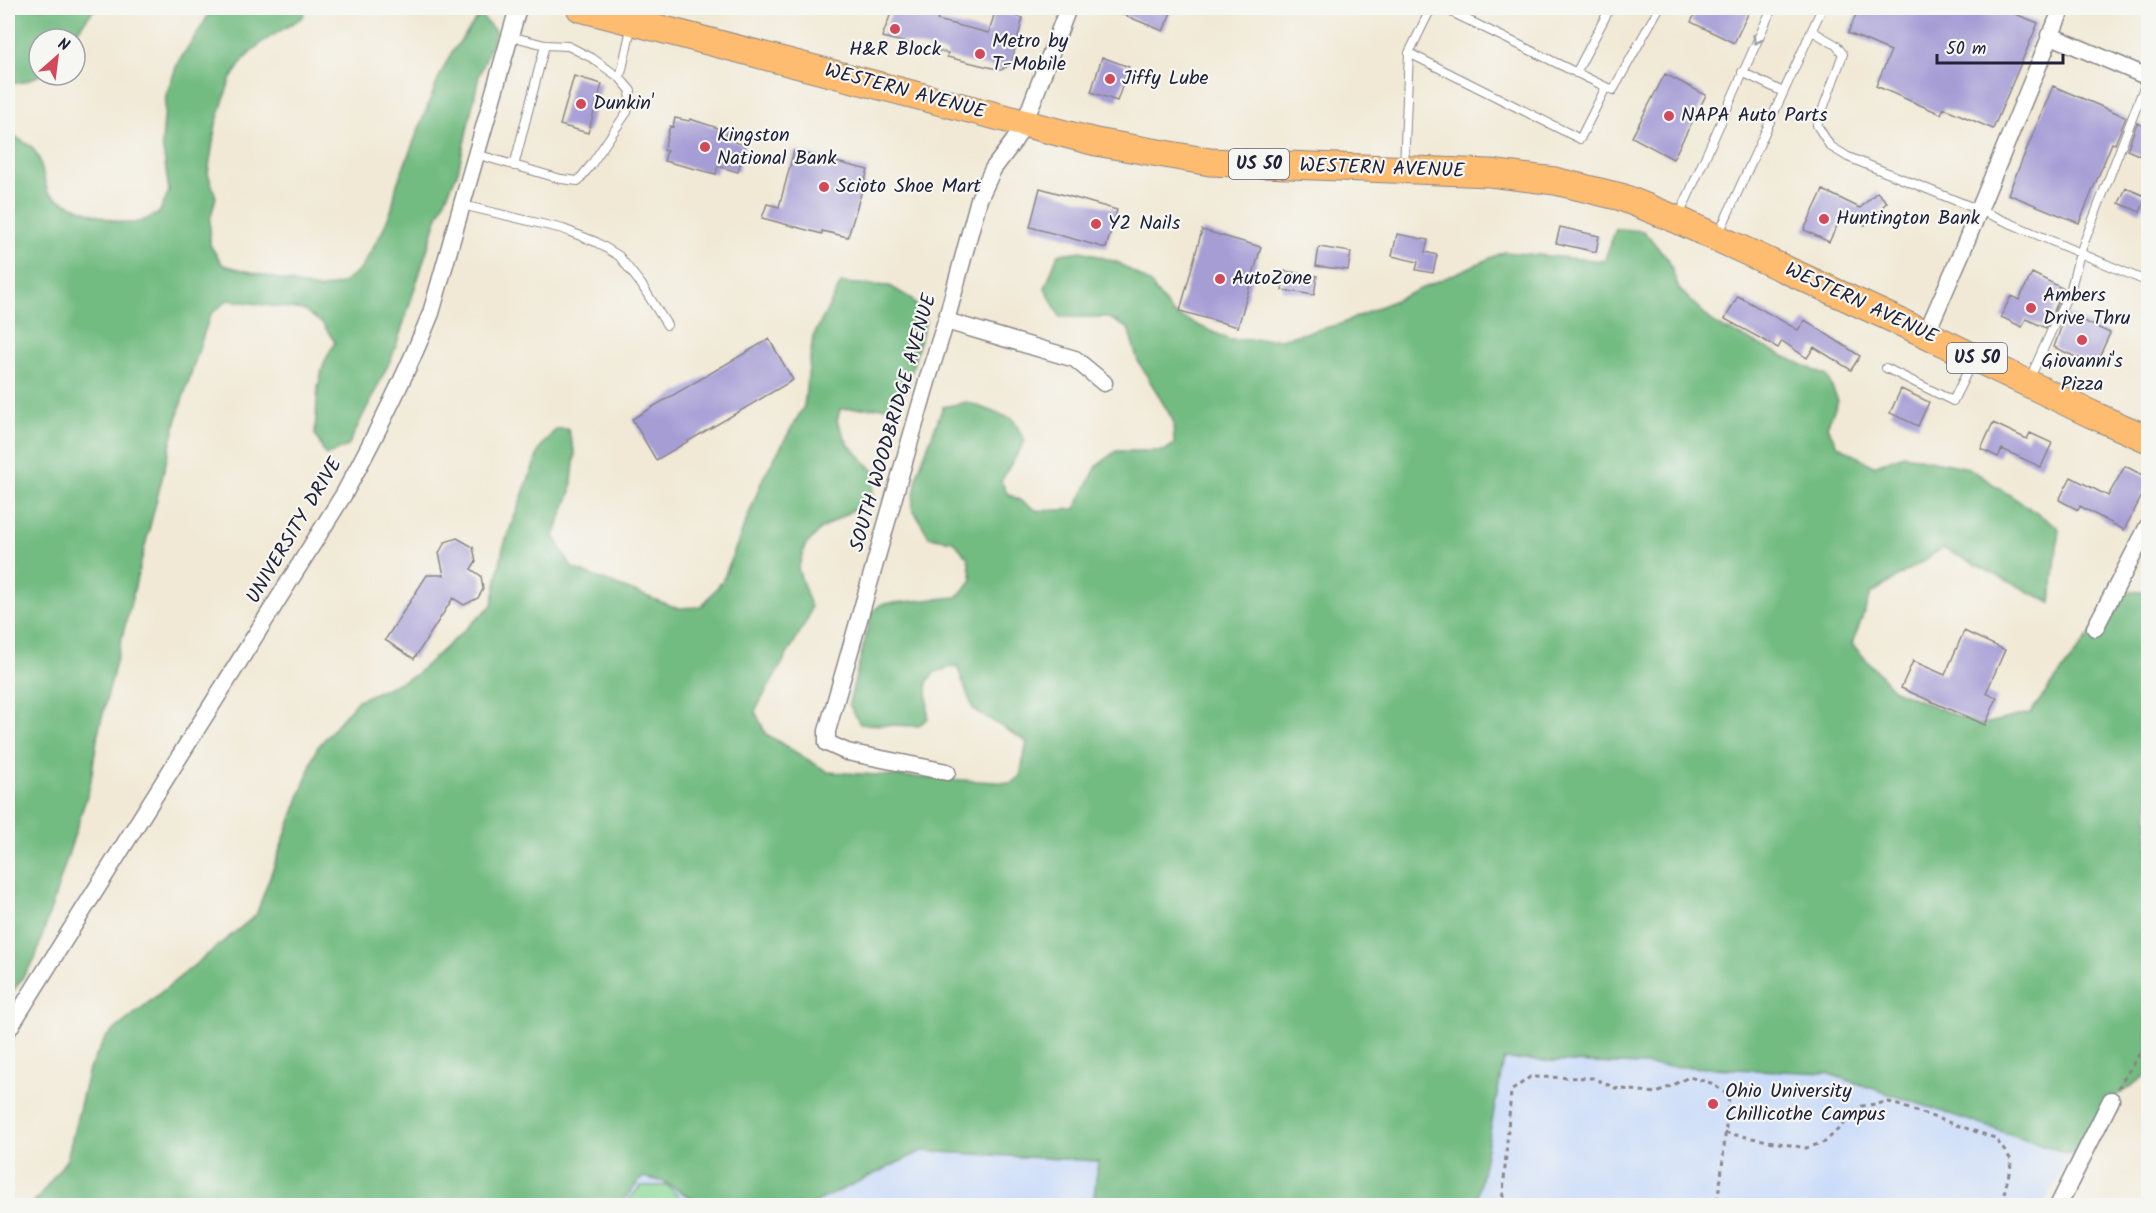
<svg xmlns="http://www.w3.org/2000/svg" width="2156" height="1213" viewBox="0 0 2156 1213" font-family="Kalam,sans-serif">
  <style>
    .built { fill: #cadcf9 }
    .green { fill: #8ddb99; stroke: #587e6a; stroke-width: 1.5 }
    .forest { fill: #72bb81; stroke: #4a6e5e; stroke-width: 1.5 }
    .building { fill: #a69dd5 }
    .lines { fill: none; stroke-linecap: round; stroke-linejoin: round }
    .lane-casing { stroke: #8a8688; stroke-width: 10 }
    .street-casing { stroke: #8a8688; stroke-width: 19 }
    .primary-casing { stroke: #8a8688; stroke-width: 29 }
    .path { stroke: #8a8688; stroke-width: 3; stroke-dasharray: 4.5 4.5; stroke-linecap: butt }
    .lane { stroke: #fff; stroke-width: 8 }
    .street { stroke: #fff; stroke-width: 16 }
    .primary { stroke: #fdbc6f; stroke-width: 27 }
    .oneway { stroke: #9c9ca7 }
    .poi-dot { fill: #d1495b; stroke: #f6f6f2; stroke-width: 2 }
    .labels { text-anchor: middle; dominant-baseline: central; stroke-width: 4.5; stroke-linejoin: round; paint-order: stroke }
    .shield { fill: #f6f6f2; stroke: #626272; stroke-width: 1.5 }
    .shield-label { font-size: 18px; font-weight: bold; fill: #22223b }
    .poi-label { font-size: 20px; fill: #22223b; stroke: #f6f6f2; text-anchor: start }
    .street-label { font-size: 20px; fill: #22223b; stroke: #f6f6f2 }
  </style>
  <rect width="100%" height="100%" fill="#f6f6f2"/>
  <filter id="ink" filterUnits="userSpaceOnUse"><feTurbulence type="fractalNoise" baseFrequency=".0167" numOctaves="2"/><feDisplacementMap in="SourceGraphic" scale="12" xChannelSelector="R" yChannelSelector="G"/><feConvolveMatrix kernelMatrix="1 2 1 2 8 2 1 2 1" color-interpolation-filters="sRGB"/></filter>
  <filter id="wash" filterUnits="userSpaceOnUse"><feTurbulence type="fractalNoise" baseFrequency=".008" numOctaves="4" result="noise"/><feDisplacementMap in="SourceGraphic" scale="24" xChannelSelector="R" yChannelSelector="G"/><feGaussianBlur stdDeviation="1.35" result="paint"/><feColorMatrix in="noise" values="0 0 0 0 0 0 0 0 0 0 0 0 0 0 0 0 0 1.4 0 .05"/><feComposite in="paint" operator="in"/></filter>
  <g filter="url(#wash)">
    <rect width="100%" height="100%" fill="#f1e9d5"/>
    <path class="built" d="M 1491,1044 L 1822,1058 L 2072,1149 L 2045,1205 L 1458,1206 Z
      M 922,1151 L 1098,1161 L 1093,1205 L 810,1206 Z
      M 643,1177 L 664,1182 L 703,1205 L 618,1206 Z"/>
    <path class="green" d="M 641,1186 L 668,1186 L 687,1205 L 624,1205 Z"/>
    <path class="forest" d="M 8,8 L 95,8 L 71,39 L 39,39 L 40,75 L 24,82 L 8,84 Z
      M 211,8 L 305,8 L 303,17 L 262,42 L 244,59 L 230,80 L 216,124 L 208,173 L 216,197 L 210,220 L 210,245 L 223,265 L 318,289 L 341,284 L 360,270 L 383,230 L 392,208 L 397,184 L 440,75 L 452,52 L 480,15 L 496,32 L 479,76 L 458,171 L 438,216 L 400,334 L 392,357 L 348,446 L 326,456 L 315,434 L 318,387 L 324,363 L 335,342 L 323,324 L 303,310 L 228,300 L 210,315 L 180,407 L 98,733 L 90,786 L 35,959 L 8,999 L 8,132 L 32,147 L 39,158 L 48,193 C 65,204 113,224 132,223 C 141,223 151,217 159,213 L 169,191 L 162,143 L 166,95 L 178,62 L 204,23 Z
      M 1616,229 L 1643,231 L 1668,259 L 1679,289 L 1715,324 L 1827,376 L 1838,401 L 1827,426 L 1837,445 L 1873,466 L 1904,455 L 1969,468 L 2059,528 L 2051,603 L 1943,548 L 1871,594 L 1852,644 L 1894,690 L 1980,725 L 2030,713 L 2095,628 L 2114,591 L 2148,592 L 2148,1074 L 2111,1100 L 2082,1158 L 1826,1073 L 1504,1059 L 1476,1205 L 1093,1205 L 1098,1161 L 922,1151 L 810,1205 L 703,1205 L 664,1182 L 643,1177 L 618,1206 L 29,1206 L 39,1197 L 67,1159 L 89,1069 L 106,1037 L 256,915 L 317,748 L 358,700 L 414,676 L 492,605 L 503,548 L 540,448 L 556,429 L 568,429 L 575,453 L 571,491 L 554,536 L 572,568 L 677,608 L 701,607 L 723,580 L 763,478 L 804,406 L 813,337 L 841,283 L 890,286 L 912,299 L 926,320 L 906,390 L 889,407 L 840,409 L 837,421 L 848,444 L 875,472 L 872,498 L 821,529 L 805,546 L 798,569 L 811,607 L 808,618 L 755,711 L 766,734 L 828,772 L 1011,783 L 1020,776 L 1027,742 L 973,709 L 957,666 L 935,672 L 927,682 L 928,718 L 918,726 L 860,724 L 849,704 L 872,612 L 882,604 L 957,597 L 972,580 L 968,558 L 953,541 L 929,537 L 912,507 L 918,472 L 943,407 L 967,402 L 1013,419 L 1025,441 L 1001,481 L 1007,493 L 1038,511 L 1075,509 L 1097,466 L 1116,451 L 1164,451 L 1174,444 L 1173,420 L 1138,361 L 1128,328 L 1107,317 L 1060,317 L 1045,288 L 1058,254 L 1082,251 L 1119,263 L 1150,283 L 1172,313 L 1230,340 L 1280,339 L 1341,324 L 1504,252 L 1604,261 Z"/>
    <g id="blocks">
      <path class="building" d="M 893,8 L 942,8 L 937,20 L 989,33 L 995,11 L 1023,18 L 1012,60 L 1008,66 L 1001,70 L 947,57 L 948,53 L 882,37 Z
        M 1107,8 L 1173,8 L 1163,31 Z
        M 1698,8 L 1739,8 L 1749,12 L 1734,43 L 1691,22 Z
        M 1859,8 L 2000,8 L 2038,23 L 1993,129 L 1944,108 L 1941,114 L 1876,86 L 1891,51 L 1848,33 Z
        M 1102,57 L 1129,67 L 1117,101 L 1091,92 Z
        M 1665,74 L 1706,95 L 1673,159 L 1632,137 Z
        M 574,76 L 602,84 L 588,133 L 560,125 Z
        M 2053,86 L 2126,117 L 2115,144 L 2112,143 L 2079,223 L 2008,194 Z
        M 675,118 L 689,121 L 690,119 L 727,131 L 725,139 L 745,145 L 738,172 L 718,166 L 716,174 L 664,161 L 667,151 L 664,150 L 670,126 L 673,127 Z
        M 2137,123 L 2148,128 L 2148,159 L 2127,150 Z
        M 794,151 L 868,170 L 848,237 L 822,231 L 822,234 L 762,218 L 767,204 L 779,207 Z
        M 1040,188 L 1117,210 L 1106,248 L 1030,227 Z
        M 2126,188 L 2147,197 L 2140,212 L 2119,203 Z
        M 1823,190 L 1860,208 L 1877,192 L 1887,202 L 1865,225 L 1843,214 L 1829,242 L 1804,230 Z
        M 1560,227 L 1599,236 L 1596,252 L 1556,243 Z
        M 1202,230 L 1261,247 L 1238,327 L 1180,311 Z
        M 1397,234 L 1428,240 L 1425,252 L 1437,255 L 1433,273 L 1416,270 L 1418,262 L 1392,256 Z
        M 1319,247 L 1351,252 L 1348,270 L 1316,266 Z
        M 1285,271 L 1317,276 L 1314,295 L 1282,290 Z
        M 2032,273 L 2064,289 L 2046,328 L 2026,319 L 2022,327 L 2001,317 L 2011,296 L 2019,300 Z
        M 1738,296 L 1798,330 L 1805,320 L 1860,356 L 1851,370 L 1814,347 L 1807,358 L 1782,341 L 1778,348 L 1725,319 Z
        M 2066,313 L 2110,333 L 2095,366 L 2054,347 Z
        M 769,339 L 793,380 L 656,460 L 632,419 Z
        M 1901,389 L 1929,402 L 1918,426 L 1890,413 Z
        M 1993,423 L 2027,439 L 2030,433 L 2052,443 L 2041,467 L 2002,449 L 1998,457 L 1981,449 Z
        M 2125,466 L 2148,478 L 2148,484 L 2124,530 L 2080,506 L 2078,510 L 2059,500 L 2071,477 L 2108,496 Z
        M 457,538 L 473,547 L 476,561 L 471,569 L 481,576 L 483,589 L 478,598 L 464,605 L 453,598 L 414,659 L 385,640 L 427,575 L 444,575 L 439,553 L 445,542 Z
        M 1964,631 L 2005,650 L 1986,693 L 1997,698 L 1985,725 L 1901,688 L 1913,661 L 1945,675 Z"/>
    </g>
  </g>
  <g filter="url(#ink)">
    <use href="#blocks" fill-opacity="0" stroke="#8a8688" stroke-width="1.5"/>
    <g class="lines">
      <defs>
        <path id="lane" d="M 2045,8 L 2059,14
          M 1812,31 L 1836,45 L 1843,54 L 1817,125 L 1830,146 L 1848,157 L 1979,210 L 2148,282
          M 1409,53 L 1431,8
          M 1742,72 L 1783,92
          M 1576,73 L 1610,8
          M 620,78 L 632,24
          M 1606,87 L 1613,90 L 1659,8
          M 476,154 L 561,179 L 578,181 L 591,165 L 627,112 L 631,91 L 620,78 L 592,58 L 568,46 L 545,45 L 510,36
          M 514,166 L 545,45
          M 1404,167 L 1409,53 L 1580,139 L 1606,87 L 1443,8
          M 462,205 L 563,229 L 596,242 L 619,256 L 641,284 L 667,325
          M 1678,218 L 1772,8
          M 1718,235 L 1822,8
          M 1886,368 L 1953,401 L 1973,360
          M 2029,380 L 2071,288 L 2080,253 L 2148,77"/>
        <path id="street" d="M 2049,35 L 2148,77
          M 946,321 L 1075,359 L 1104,383
          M 1926,334 L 1961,254 L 2062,8
          M 2095,628 L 2148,526
          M 947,772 L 847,752 L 827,743 L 827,731 L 928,378 L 946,321 L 979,199 L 993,169 L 1014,141 L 1024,124 L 1068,8
          M 8,1030 L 344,494 C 376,435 406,376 431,313 L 518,8
          M 2058,1206 L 2111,1100"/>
        <path id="primary" d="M 580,8 L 1096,142 L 1210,162 L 1490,173 L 1555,181 L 1621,197 L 1678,220 L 1926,334 L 2091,414 L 2148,439"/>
      </defs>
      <use href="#lane" class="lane-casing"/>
      <use href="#street" class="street-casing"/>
      <use href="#primary" class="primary-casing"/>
      <path class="path" d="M 2118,1088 L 2148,1040
        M 1725,1133 L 1806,1148 L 1825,1142 L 1862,1106 L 1889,1102 L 1995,1138 L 2012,1161 L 2001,1206
        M 1502,1206 L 1511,1091 L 1530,1077 L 1593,1078 L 1615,1088 L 1657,1093 L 1689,1077 L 1711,1083 L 1729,1096 L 1721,1178 L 1716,1206"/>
      <use href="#lane" class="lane"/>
      <use href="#street" class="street"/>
      <use href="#primary" class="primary"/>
    </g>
    <defs><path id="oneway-chevron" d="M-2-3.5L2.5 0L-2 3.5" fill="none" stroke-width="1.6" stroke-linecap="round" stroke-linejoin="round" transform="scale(1.5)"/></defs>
    <use class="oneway" href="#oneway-chevron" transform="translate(1757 40) rotate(115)"/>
  </g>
  <g class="poi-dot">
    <circle cx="895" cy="29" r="6"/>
    <circle cx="980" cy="54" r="6"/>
    <circle cx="1110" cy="79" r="6"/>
    <circle cx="581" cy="104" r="6"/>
    <circle cx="1669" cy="116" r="6"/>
    <circle cx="705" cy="147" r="6"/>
    <circle cx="824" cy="187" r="6"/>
    <circle cx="1824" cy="219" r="6"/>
    <circle cx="1096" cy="224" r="6"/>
    <circle cx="1220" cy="279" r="6"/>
    <circle cx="2031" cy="308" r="6"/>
    <circle cx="2082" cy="340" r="6"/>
    <circle cx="1713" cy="1104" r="6"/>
  </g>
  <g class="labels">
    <g class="shield">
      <rect x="1229" y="149" width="60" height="30" rx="4.5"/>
      <rect x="1947" y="343" width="60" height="30" rx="4.5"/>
    </g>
    <g class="shield-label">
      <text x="1259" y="164">US 50</text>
      <text x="1977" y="358">US 50</text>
    </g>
    <g class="poi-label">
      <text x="992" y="42">Metro by<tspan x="992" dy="23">T-Mobile</tspan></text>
      <text x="895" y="50" text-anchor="middle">H&amp;R Block</text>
      <text x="1122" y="79">Jiffy Lube</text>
      <text x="593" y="104">Dunkin'</text>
      <text x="1681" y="116">NAPA Auto Parts</text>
      <text x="717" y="136">Kingston<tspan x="717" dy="23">National Bank</tspan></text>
      <text x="836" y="187">Scioto Shoe Mart</text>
      <text x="1836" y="219">Huntington Bank</text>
      <text x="1108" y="224">Y2 Nails</text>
      <text x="1232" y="279">AutoZone</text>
      <text x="2043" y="296">Ambers<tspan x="2043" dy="23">Drive Thru</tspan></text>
      <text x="2082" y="362" text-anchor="middle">Giovanni's<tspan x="2082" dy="23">Pizza</tspan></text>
      <text x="1725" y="1092">Ohio University<tspan x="1725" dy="23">Chillicothe Campus</tspan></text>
    </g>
    <g class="street-label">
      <text transform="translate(905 92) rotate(15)">WESTERN AVENUE</text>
      <text transform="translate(1382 169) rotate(2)">WESTERN AVENUE</text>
      <text transform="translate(1861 304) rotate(25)">WESTERN AVENUE</text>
      <text transform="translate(894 423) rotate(-74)">SOUTH WOODBRIDGE AVENUE</text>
      <text transform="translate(295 531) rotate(-59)">UNIVERSITY DRIVE</text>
    </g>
  </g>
  <rect width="2156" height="1213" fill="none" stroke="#f6f6f2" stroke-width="30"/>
  <g transform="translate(57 57) rotate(28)"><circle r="28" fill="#f6f6f2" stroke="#a1a1a9" stroke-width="1.5"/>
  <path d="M0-4.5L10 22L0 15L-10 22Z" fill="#d1495b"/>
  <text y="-9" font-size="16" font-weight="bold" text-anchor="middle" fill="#22223b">N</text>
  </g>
  <path d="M1937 54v9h126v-9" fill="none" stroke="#22223b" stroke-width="3"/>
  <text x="1946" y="54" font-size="18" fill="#22223b" stroke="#f6f6f2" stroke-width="4.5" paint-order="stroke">50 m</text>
</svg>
